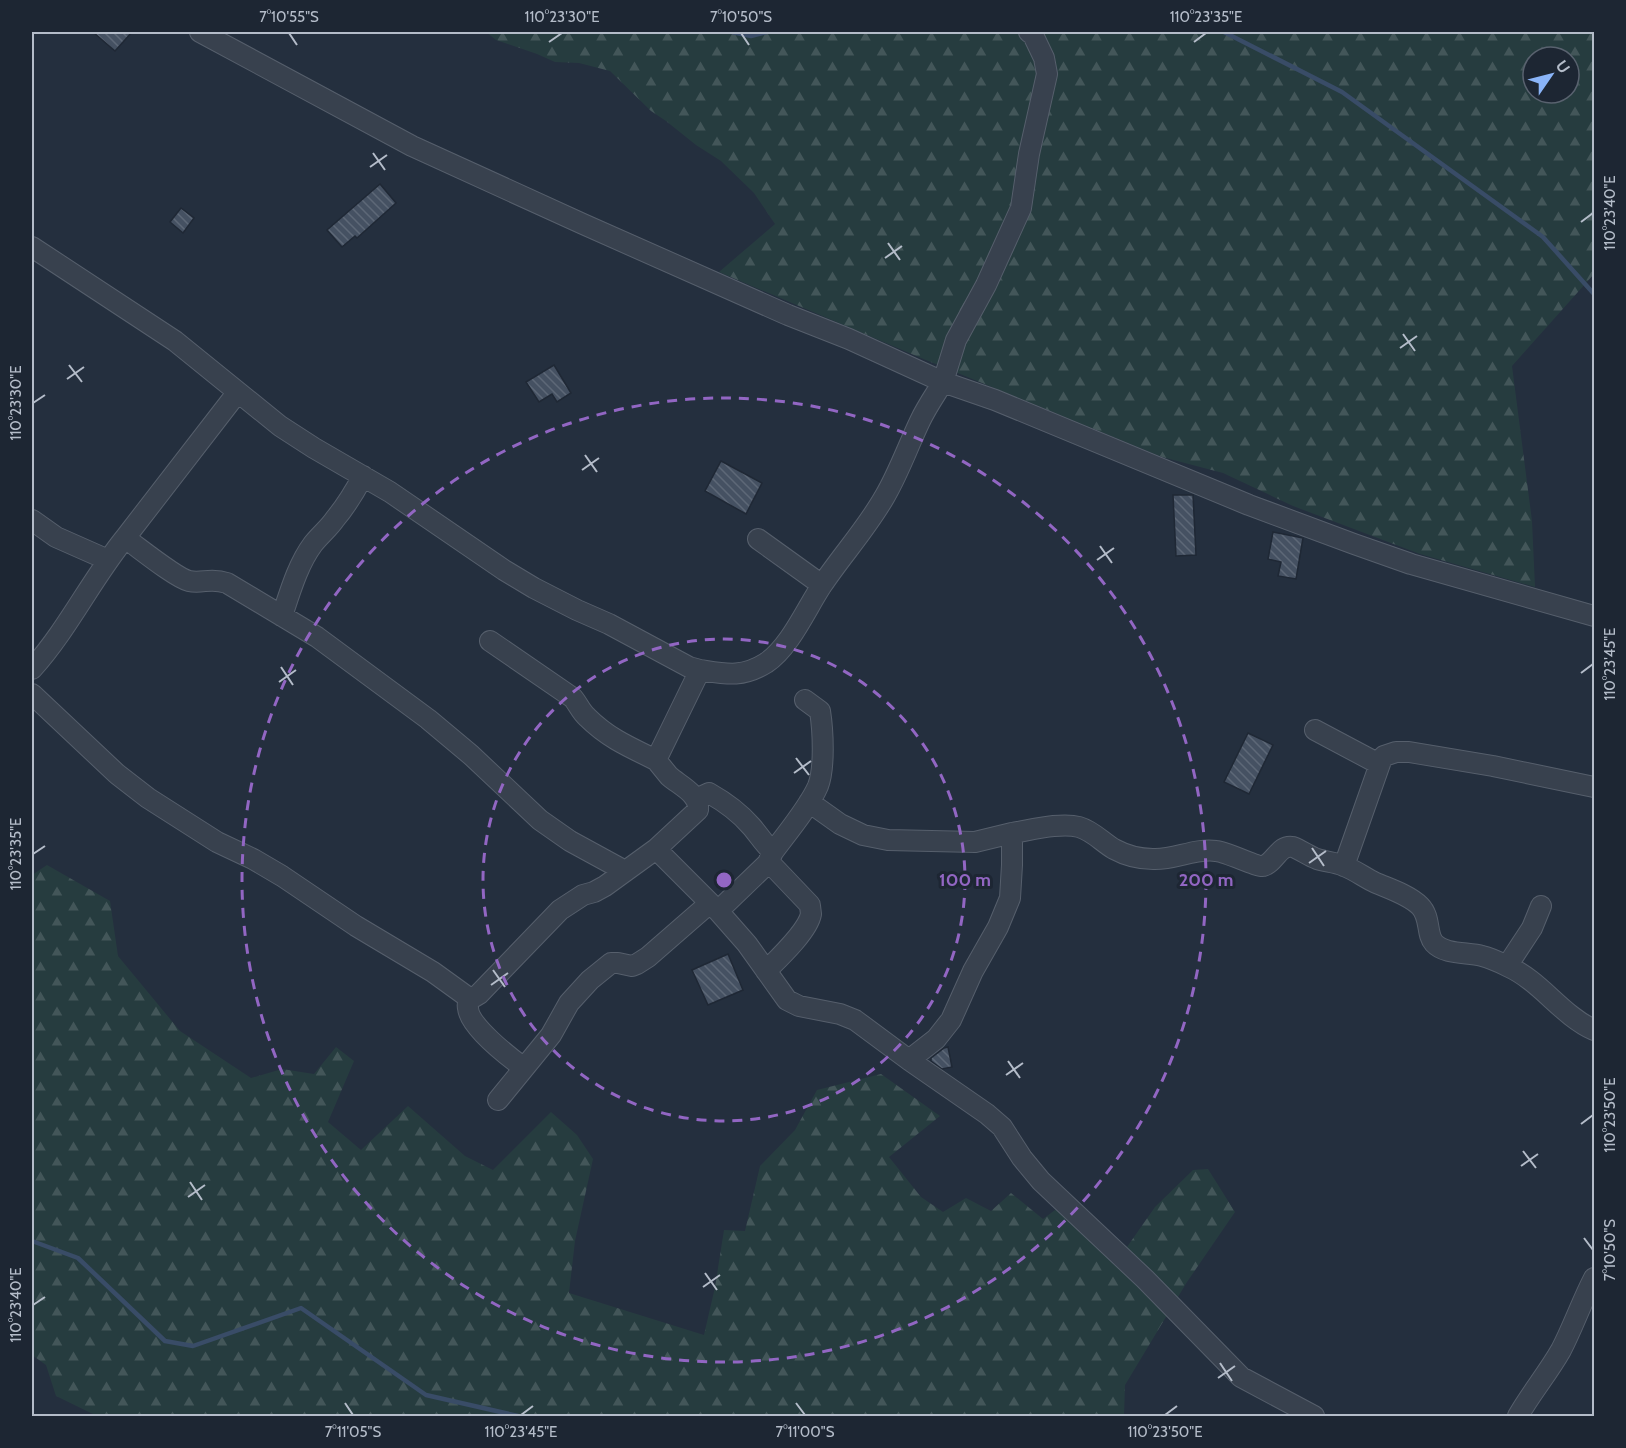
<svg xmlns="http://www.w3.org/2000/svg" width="1626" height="1448" viewBox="0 0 1626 1448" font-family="Cabin,sans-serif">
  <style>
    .forest { fill: url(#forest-firs); fill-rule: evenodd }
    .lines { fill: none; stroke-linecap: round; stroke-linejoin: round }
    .stream { stroke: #394c67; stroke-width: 4.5 }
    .building { fill: url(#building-back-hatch); stroke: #1f2835; stroke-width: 1.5 }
    .minor-casing { stroke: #565f6c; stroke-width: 22 }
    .minor { stroke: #38414e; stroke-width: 20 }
    .ticks { fill: none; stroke: #b4bcc9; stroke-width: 2 }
    .ring { fill: none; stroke: #9266c3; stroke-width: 3; stroke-dasharray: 10 8 }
    .centre { fill: #9266c3; stroke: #1d2633; stroke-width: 3 }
    .ring-label { font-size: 18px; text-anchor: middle; font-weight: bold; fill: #9266c3; stroke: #1d2633; stroke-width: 6; stroke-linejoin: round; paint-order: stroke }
    .neatline { fill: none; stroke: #b4bcc9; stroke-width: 2 }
    .ticks-label { font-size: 15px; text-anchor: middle; fill: #b4bcc9 }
  </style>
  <defs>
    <pattern id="forest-firs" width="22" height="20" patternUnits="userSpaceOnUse" patternTransform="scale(1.5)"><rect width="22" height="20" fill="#263c3f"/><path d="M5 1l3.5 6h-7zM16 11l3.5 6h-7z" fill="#435659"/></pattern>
    <pattern id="building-back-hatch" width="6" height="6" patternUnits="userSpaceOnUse" patternTransform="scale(1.5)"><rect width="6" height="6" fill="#455162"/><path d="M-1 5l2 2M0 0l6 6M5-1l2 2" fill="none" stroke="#5d6877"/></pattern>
  </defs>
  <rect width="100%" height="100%" fill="#242f3e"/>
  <path class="forest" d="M 486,32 L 1594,32 L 1594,274 L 1512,366 L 1532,521 L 1535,587 L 1420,554 L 1293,506 L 1223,473 L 1162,457 L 921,358 L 719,272 L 775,224 L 754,193 L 721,161 L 696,145 L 666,121 L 651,111 L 610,71 L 579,63 L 555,62 L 537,54 L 496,40 ZM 1533,57 L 1569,57 L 1569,93 L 1533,93 Z
    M 47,865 L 110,901 L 118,956 L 180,1031 L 251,1078 L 282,1069 L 314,1074 L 336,1047 L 354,1061 L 328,1122 L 361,1150 L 408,1106 L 465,1156 L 493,1170 L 551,1112 L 577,1135 L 593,1159 L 575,1241 L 569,1293 L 704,1335 L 715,1287 L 724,1230 L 745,1231 L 760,1166 L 795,1130 L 817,1090 L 881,1074 L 940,1116 L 889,1157 L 921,1197 L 943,1212 L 966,1198 L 991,1211 L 1011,1193 L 1043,1219 L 1071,1198 L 1127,1247 L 1155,1207 L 1193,1170 L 1208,1169 L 1235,1212 L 1187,1282 L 1125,1385 L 1124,1416 L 97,1416 L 56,1396 L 46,1365 L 32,1355 L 32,875 Z"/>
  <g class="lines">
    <path class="stream" d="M 732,32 L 751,36 L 767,32
      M 1224,32 L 1342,92 L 1543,237 L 1594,294
      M 32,1241 L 78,1258 L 165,1341 L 193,1346 L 301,1308 L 426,1395 L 518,1416"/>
  </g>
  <path class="building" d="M 93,32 L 132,32 L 115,51 Z
    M 380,184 L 396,203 L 357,238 L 355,236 L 342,247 L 327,230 Z
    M 181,208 L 194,218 L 183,233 L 170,222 Z
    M 554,365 L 571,393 L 557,402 L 552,394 L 539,402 L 526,382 Z
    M 721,461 L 762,483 L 746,514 L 705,491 Z
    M 1173,495 L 1193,495 L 1196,555 L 1176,556 Z
    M 1273,532 L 1303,538 L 1296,579 L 1278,576 L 1281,562 L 1268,559 Z
    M 1248,733 L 1273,745 L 1249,794 L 1224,782 Z
    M 728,954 L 743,990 L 708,1005 L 692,970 Z
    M 948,1047 L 952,1067 L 942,1069 L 931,1061 L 931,1058 L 944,1048 Z"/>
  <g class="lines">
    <defs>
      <path id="minor" d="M 200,32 L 412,146 L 583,224 L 788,315 L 849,339 L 943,382 L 956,340 L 986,285 L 1021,208 L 1029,154 L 1047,74 L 1044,58 L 1033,35 L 1029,32
        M 32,247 L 175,341 L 280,426 L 314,448 L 390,492 L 504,570 L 534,588 L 577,610 L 609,624 L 689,667 L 700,670 L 656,760 C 660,765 665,771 669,776 C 679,785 700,794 698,810 L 656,849
        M 32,520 L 56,537 L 108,560
        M 125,538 L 237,393
        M 758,539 L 822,585
        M 282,616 C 290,592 298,564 313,544 C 320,535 329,528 335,519 C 346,506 355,491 363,476
        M 490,641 L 573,698 C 578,704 581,712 587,717 C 608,738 629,747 656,760
        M 32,669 C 68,629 91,580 125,538 C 138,547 176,578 189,581 C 203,584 210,577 227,583 L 317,637 L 428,719 L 471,755 L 540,820 L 570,841 L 625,871
        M 700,670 C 726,674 742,678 766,663 C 790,647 806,609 822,585 C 842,555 867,528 885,496 C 899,472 908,446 920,421 C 926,408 935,395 943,382 L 995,400 L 1249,505 L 1354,544 L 1411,564 L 1594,616
        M 32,694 L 117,774 L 148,798 L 217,842 L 253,859 L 282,876 L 356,926 L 433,972 L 469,998 L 474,997 L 479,994 L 560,910 L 583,895 L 594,892 L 605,886 L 656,849 L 718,911 L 747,944 L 787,1000 L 799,1006 L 840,1014 L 855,1020 L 909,1060 L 987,1114 L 1002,1127 L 1022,1158 L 1041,1181 L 1145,1279 L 1241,1377 L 1314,1416
        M 1315,730 L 1379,764
        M 696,799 L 709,793 C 725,802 739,812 751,826 C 759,835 764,844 773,852 L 769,860 L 769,862
        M 809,802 L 840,824 L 863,835 L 888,840 L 975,842 L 1012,833
        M 773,852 C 787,833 809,807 818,786 C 825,768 823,730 820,711 L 805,700
        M 1344,866 L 1382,758 L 1384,756 L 1396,752 L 1409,752 L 1493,766 L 1594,787
        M 718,911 L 769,862 L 810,905 C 810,906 811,914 811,914 C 808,931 778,959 766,971
        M 1507,966 L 1532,928 L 1541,906
        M 469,998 C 468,1001 467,1004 468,1008 C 469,1026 509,1057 524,1068
        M 909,1060 L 936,1039 L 951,1020 L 973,971 L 998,927 L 1010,898 L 1012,865 L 1012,833 C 1031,830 1061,822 1079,827 C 1093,831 1102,842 1114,849 C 1125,855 1140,859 1153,859 C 1175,860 1194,848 1216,851 C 1227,852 1257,867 1263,866 C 1275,863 1279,844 1293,847 C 1301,850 1309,856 1317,859 C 1326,862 1335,862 1344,866 C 1355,870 1365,878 1376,883 C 1390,889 1409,895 1420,906 C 1431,917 1426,934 1434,943 C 1445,955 1468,952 1482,956 C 1491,958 1499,962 1507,966 C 1541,981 1561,1015 1594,1030
        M 498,1100 L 551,1035 L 569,1003 L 590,980 L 611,963 L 618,963 L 632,966 L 637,964 L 648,957 L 710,903
        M 1518,1416 C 1531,1393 1548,1373 1561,1350 C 1573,1327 1582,1301 1594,1278"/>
    </defs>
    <use href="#minor" class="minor-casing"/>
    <use href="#minor" class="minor"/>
  </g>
  <path class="ticks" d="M 289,33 L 297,45M 741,33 L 749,45M 549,42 L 562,33M 1194,42 L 1206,33M 373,153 L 385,170M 370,167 L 387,155M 1581,222 L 1593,213M 888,243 L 900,260M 885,258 L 902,246M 1403,334 L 1415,351M 1400,348 L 1417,336M 69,365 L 82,382M 67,379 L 84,367M 33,403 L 45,395M 585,455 L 597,472M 582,470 L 599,458M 1100,546 L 1112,563M 1097,560 L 1114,548M 281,667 L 293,685M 1581,673 L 1593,664M 279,682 L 296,670M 796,758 L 809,775M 794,773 L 811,761M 1312,848 L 1324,866M 33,854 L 45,846M 1309,863 L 1326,851M 493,970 L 505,987M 491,985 L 508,973M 1008,1061 L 1020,1078M 1006,1075 L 1023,1063M 1581,1124 L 1593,1115M 1523,1151 L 1536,1168M 1521,1166 L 1538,1154M 190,1182 L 202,1200M 188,1197 L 205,1185M 1584,1238 L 1593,1250M 705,1273 L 717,1290M 703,1287 L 720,1275M 33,1305 L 45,1297M 1220,1363 L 1232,1381M 1218,1378 L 1235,1366M 345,1403 L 353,1415M 796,1403 L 805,1415M 521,1415 L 533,1406M 1165,1415 L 1177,1406"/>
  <g class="ring">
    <circle cx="724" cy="880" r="241"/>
    <circle cx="724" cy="880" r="482"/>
  </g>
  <circle cx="724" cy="880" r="9" class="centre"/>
  <g class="ring-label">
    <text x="965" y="886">100 m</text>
    <text x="1206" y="886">200 m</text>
  </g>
  <rect width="1626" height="1448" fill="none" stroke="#1d2633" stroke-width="66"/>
  <g transform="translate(1551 75) rotate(55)"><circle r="28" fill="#1d2633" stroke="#59626f" stroke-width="1.5"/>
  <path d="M0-4.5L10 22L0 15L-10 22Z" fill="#8ab4f8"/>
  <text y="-9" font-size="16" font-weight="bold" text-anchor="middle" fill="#b4bcc9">U</text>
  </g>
  <rect x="33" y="33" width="1560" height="1382" class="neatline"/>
  <g class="ticks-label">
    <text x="289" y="22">7°10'55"S</text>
    <text x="562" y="22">110°23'30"E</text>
    <text x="741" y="22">7°10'50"S</text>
    <text x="1206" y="22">110°23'35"E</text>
    <text transform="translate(1610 213) rotate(-90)" y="5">110°23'40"E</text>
    <text transform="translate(16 403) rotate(-90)" y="5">110°23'30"E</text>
    <text transform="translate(1610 664) rotate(-90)" y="5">110°23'45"E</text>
    <text transform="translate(16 854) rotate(-90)" y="5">110°23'35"E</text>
    <text transform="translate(1610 1115) rotate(-90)" y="5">110°23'50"E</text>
    <text transform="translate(1610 1250) rotate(-90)" y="5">7°10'50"S</text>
    <text transform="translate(16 1305) rotate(-90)" y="5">110°23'40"E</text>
    <text x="353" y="1437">7°11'05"S</text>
    <text x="521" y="1437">110°23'45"E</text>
    <text x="805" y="1437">7°11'00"S</text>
    <text x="1165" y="1437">110°23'50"E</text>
  </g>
</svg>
